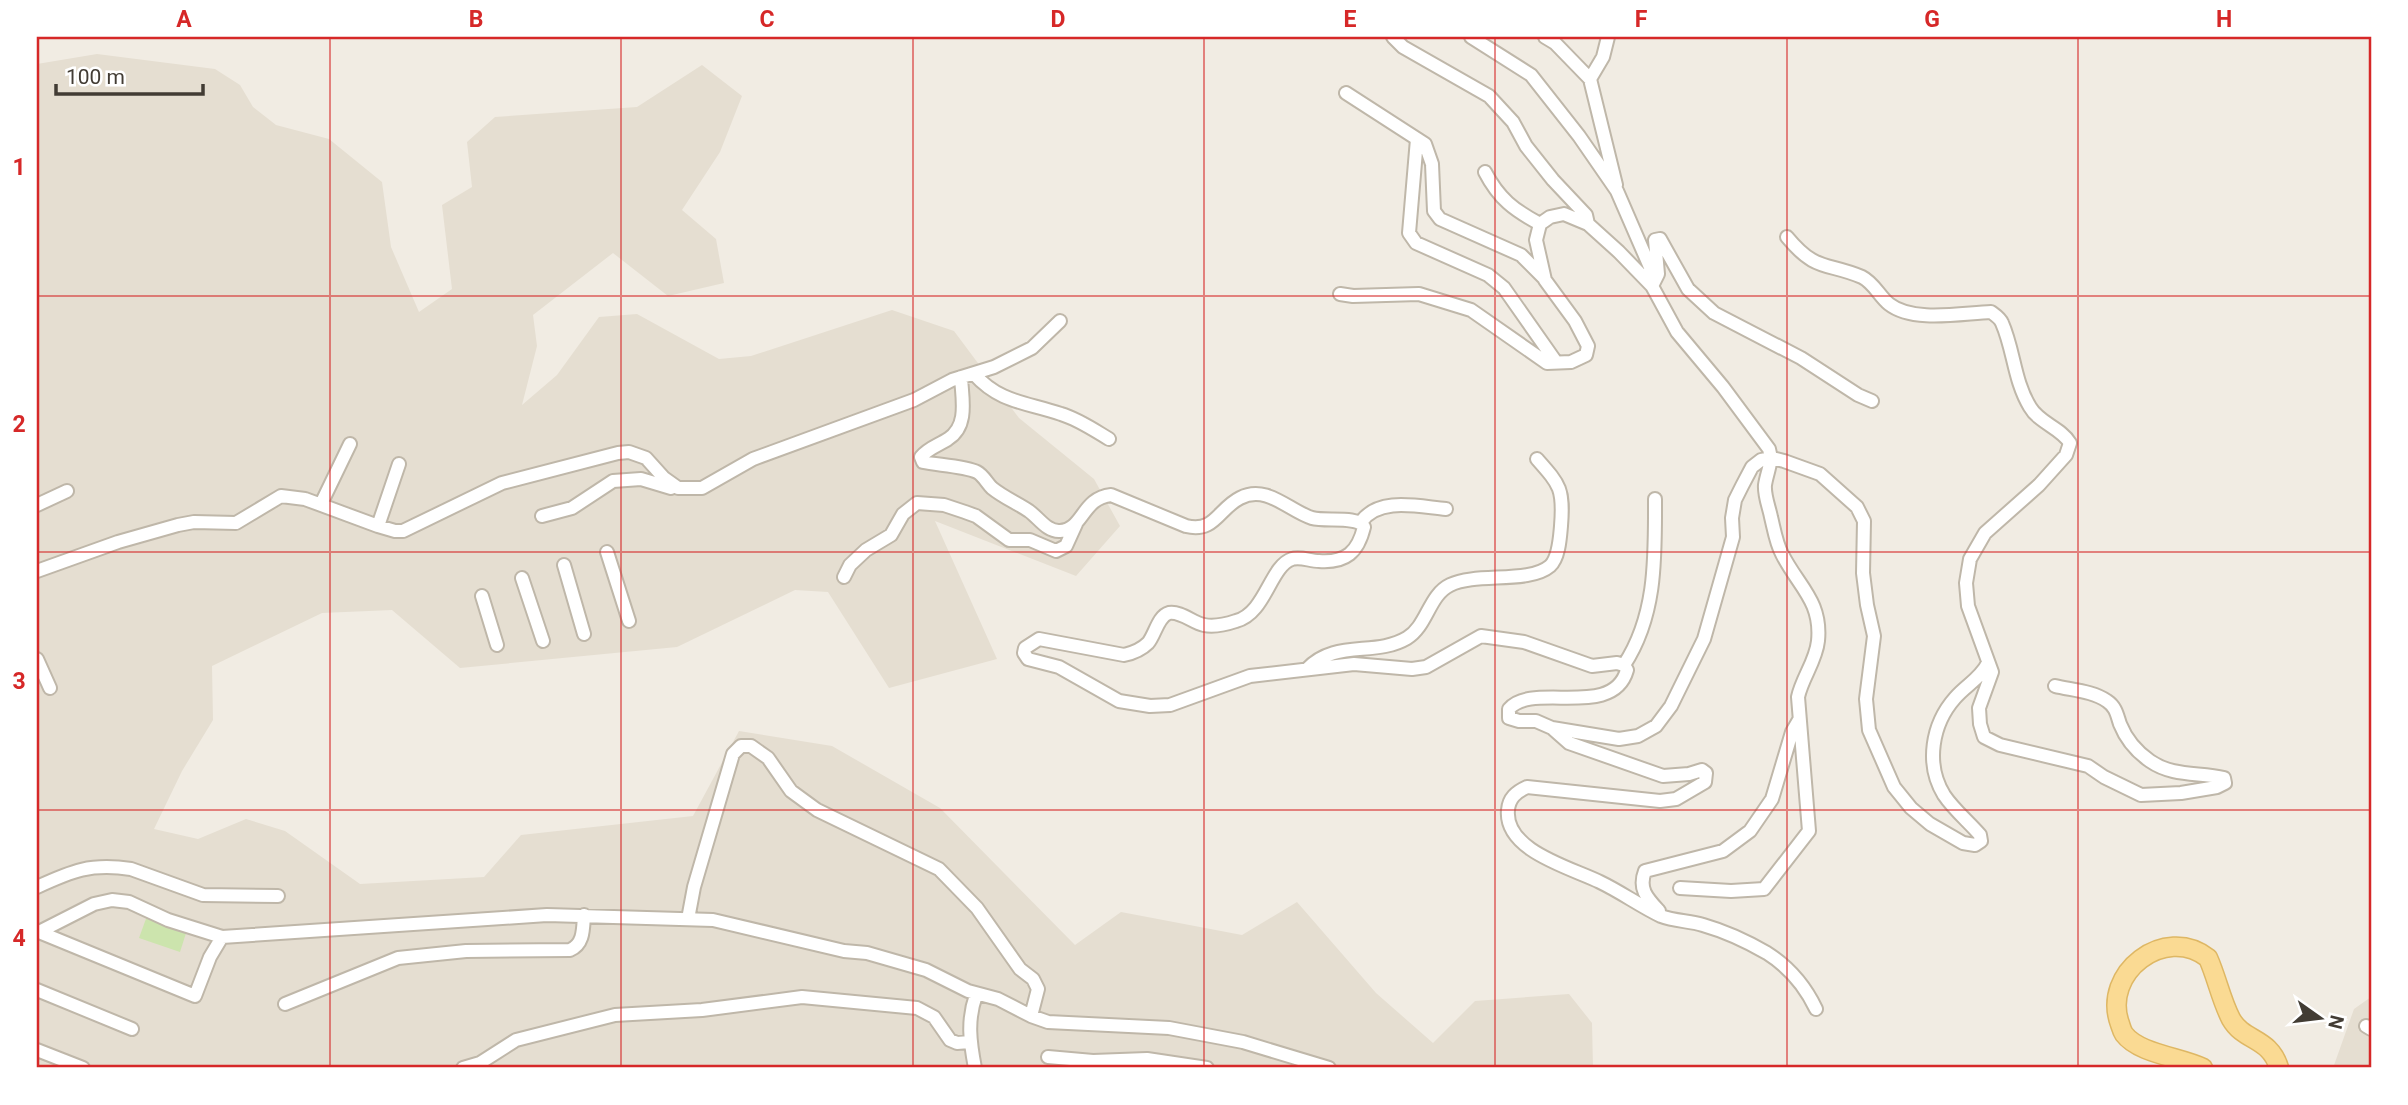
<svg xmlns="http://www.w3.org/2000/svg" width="2408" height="1105" viewBox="0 0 2408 1105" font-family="Roboto,sans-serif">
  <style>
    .residential { fill: #e5ded1 }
    .green { fill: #cce4ad }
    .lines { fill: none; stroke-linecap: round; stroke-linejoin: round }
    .street-casing { stroke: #bfb7a9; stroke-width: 16 }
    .primary-casing { stroke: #deb764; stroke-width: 21 }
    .street { stroke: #fff; stroke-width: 12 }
    .primary { stroke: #fada93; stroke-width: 18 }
    .grid { fill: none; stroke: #d62828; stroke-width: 2; stroke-opacity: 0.55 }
    .neatline { fill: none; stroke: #d62828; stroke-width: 2.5 }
    .grid-label { font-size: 23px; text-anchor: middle; font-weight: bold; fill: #d62828 }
  </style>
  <rect width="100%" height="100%" fill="#f1ece3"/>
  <path class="residential" d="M 97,54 L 215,69 L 240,85 L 253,107 L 276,125 L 329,139 L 382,182 L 391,247 L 419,312 L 452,289 L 442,205 L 472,187 L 467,142 L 495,117 L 637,107 L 702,65 L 742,96 L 720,152 L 682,210 L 716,239 L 724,283 L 668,296 L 613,253 L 533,315 L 537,346 L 522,405 L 557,375 L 599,317 L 637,314 L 719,359 L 751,356 L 892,310 L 954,331 L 1019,418 L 1094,479 L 1120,526 L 1076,576 L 935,521 L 997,659 L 889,688 L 828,592 L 795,590 L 677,647 L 460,668 L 392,610 L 322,613 L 212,666 L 213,720 L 182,771 L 154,829 L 198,839 L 246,819 L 285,831 L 360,884 L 484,877 L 521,835 L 693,816 L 739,731 L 776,737 L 832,746 L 940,808 L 1075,945 L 1121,912 L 1242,935 L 1297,902 L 1376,993 L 1433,1043 L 1475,1001 L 1569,994 L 1592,1023 L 1593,1068 L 784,1068 L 778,1066 L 742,1068 L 37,1068 L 37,64 Z
    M 2371,997 L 2371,1068 L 2333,1068 L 2354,1009 Z"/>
  <path class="green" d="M 147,916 L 187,930 L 180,952 L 139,938 Z"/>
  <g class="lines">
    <defs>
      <path id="street" d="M 1393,37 L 1403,47 L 1489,96 L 1513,122 L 1526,146 L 1553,180 L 1586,215 L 1588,224
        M 1471,37 L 1531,75 L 1579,136 L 1617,191 L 1650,267 L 1651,279
        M 1545,37 L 1555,43 L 1590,79 L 1616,185
        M 1590,79 L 1603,57 L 1608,37
        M 1346,93 L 1425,144 L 1432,164 L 1434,211 L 1440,219 L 1521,255 L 1544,278
        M 1417,139 L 1409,233 L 1416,243 L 1488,275 L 1504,288 L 1556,362
        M 1485,172 C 1499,199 1514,210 1540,224
        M 1787,237 C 1816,272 1826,262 1862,277 C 1874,283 1879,296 1889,304 C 1913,323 1962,313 1991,312 C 1995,315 2000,318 2002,323 C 2014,350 2014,381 2030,407 C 2039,423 2061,428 2070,443 L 2066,455 L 2039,485 L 1985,533 L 1970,559 L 1966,583 L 1968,606 L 1992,672 L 1979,708 L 1980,724 L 1984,737 L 2000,745 L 2088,766 L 2104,777 L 2141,795 L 2181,793 L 2217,787 L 2225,783 L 2224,778 C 2199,772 2173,777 2150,761 C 2137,752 2126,739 2120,724 C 2117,715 2116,707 2107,701 C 2093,691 2071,690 2055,686
        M 1652,286 L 1658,274 L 1655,240 L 1660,239 L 1688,289 L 1714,313 L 1801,358 L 1858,395 L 1872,401
        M 1340,294 L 1353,296 L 1419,294 L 1471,310 L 1547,363 L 1571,362 L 1586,355 L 1588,346 L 1575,321 L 1545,280 L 1536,240 L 1540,224 L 1550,217 L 1564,214 L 1588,224 L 1619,252 L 1652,286 L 1677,332 L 1723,387 L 1769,449 C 1773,462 1767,472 1765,485 C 1764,495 1769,507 1771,517 C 1774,529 1776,543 1782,554 C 1798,586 1822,601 1818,641 C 1816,661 1802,678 1798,697 L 1809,831 L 1764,889 L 1731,891 L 1680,888
        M 974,374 C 1000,403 1026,402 1061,414 C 1078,419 1094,430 1109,439
        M 961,377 C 962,398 969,426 948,439 C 939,445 928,448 921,457 L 923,462 C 937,465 965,466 977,472 C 983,475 987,483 992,488 C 1003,497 1017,503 1029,511 C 1039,518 1047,532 1060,531 C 1083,530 1082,498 1111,495 L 1186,526 C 1215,533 1218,509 1240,498 C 1267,484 1289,511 1312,518 C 1326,522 1357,515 1364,527 C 1358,552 1346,563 1319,561 C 1310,561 1300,556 1292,559 C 1270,566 1266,613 1236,621 C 1227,624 1214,627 1204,625 C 1193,623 1181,611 1169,613 C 1158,616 1155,635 1148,643 C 1141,650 1133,653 1124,655 L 1039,639 L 1025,648 L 1024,653 L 1028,659 L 1059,667 L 1119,701 L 1150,706 L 1170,705 L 1250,676 L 1354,664 L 1412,669 L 1426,667 L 1481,636 L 1524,642 L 1592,666 L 1617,663 L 1624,665 L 1627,670 C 1613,720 1532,681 1509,709 L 1509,718 L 1519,721 L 1536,721 L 1552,728 L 1569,743 L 1663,776 L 1689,774 L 1702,770 L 1706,773 L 1705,782 L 1676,799 L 1660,801 L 1527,787 C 1516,792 1509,798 1508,810 C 1504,851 1572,868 1600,882 C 1621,892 1640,906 1661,916 C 1674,921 1690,921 1703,925 C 1724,931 1748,942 1767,953 C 1789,967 1805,986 1816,1009
        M 321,504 L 350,444
        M 37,505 L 67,491
        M 542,516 L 572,508 L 613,481 L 641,479 L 671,488
        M 1361,522 C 1379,496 1420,507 1446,509
        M 378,526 L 399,464
        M 607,552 L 629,621
        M 564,565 L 584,634
        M 37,571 L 118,542 L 178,525 L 194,522 L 236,523 L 281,496 L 305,499 L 378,526 L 395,531 L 403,531 L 502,483 L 618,453 L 629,452 L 646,458 L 664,478 L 678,488 L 702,488 L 753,459 L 914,400 L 952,380 L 994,367 L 1032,348 L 1060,321
        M 844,577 L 850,565 L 866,550 L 891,535 L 903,514 L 917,503 L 944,505 L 965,512 L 976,516 L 1009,540 L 1030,540 L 1056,551 L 1066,546 L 1076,524
        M 522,578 L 543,641
        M 482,596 L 497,645
        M 37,659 L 50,688
        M 1624,665 C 1657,615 1655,556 1655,499
        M 1307,669 C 1335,639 1375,657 1407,638 C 1427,626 1429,595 1450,585 C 1476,572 1529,584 1550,566 C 1559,558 1560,537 1561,526 C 1564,489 1560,485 1537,459
        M 1552,728 L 1619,739 L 1638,736 L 1656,726 L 1671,706 L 1704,639 L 1733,537 L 1732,518 L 1735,500 L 1742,486 L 1752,467 L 1761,460 L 1772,458 L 1784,461 L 1820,474 L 1857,507 L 1864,521 L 1863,573 L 1867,605 L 1874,636 L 1866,699 L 1869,730 L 1894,787 L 1911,808 L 1930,824 L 1963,843 L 1975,845 L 1981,841 L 1980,835 C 1969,822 1954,810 1944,795 C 1925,764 1932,724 1955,698 C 1966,685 1980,679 1988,663
        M 37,887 C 72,871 90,863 131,869 L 203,895 L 278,896
        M 1659,911 C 1647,898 1638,889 1645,871 L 1723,851 L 1750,831 L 1772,799 L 1792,732 L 1799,720
        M 688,919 L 694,887 L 733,754 L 741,746 L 751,746 L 768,758 L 791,791 L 817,810 L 939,869 L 977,908 L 1020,969 L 1033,979 L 1038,989 L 1031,1016
        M 39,932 L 195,996 L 210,957 L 222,937
        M 37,933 L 94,904 L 112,900 L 129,902 L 168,920 L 222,937 L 547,915 L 713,920 L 844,951 L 867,953 L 926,970 L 968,991 L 998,999 L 1031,1016 L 1048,1022 L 1169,1028 L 1243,1042 L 1329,1068
        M 37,990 L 132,1029
        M 285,1004 L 398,958 L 466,951 L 570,950 C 584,944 583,929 584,915
        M 2366,1026 L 2371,1029
        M 37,1050 L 83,1068
        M 1048,1057 L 1093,1061 L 1147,1059 L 1207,1068
        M 463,1068 L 480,1063 L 516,1040 L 615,1015 L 702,1010 L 802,997 L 917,1008 L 934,1017 L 950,1040 L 957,1043 L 970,1042
        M 975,1068 C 970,1042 967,1020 976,995"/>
      <path id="primary" d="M 2203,1068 C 2181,1057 2139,1054 2124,1034 C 2122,1031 2121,1027 2120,1024 C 2101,973 2165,924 2208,958 C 2217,978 2221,1000 2231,1019 C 2244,1042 2270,1037 2279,1068"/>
    </defs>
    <use href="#street" class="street-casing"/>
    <use href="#primary" class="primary-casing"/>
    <use href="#street" class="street"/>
    <use href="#primary" class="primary"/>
  </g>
  <path class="grid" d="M 330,37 L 330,1068M 621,37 L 621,1068M 913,37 L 913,1068M 1204,37 L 1204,1068M 1495,37 L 1495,1068M 1787,37 L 1787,1068M 2078,37 L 2078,1068M 37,296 L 2371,296M 37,552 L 2371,552M 37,810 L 2371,810"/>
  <rect width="2408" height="1105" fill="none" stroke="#ffffff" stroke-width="77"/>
  <g transform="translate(2320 1018) rotate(104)" stroke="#ffffff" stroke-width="5" paint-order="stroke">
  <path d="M0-5L12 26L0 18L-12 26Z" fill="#423c34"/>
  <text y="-10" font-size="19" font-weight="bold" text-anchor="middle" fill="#423c34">N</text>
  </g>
  <path d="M56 84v10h147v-10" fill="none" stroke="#423c34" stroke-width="3.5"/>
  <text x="66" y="84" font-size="21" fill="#423c34" stroke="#ffffff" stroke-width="5" paint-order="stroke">100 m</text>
  <rect x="38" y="38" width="2332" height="1028" class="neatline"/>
  <g class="grid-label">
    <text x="184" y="27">A</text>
    <text x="476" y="27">B</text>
    <text x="767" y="27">C</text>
    <text x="1058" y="27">D</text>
    <text x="1350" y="27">E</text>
    <text x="1641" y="27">F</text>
    <text x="1932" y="27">G</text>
    <text x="2224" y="27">H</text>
    <text x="19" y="175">1</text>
    <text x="19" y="432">2</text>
    <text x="19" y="689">3</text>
    <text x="19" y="946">4</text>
  </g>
</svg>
